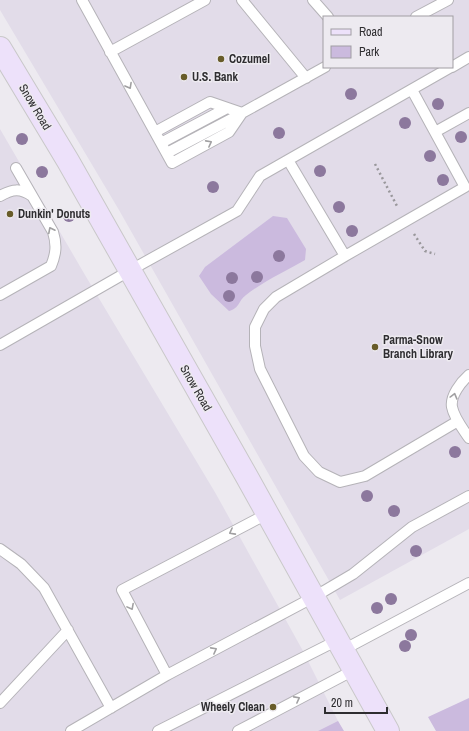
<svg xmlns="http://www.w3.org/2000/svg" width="469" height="731" viewBox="0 0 469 731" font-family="'Archivo Narrow',sans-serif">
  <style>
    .built { fill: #e2dce9; fill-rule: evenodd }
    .green { fill: #cbbade }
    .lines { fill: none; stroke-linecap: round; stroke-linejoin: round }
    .service-casing { stroke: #b5b3b8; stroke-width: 12 }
    .primary-casing { stroke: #c9c8c9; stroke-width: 24 }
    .path { stroke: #99979b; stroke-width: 2.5; stroke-dasharray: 2 3; stroke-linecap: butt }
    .service { stroke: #fff; stroke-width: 10 }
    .primary { stroke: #ede1fa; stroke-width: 22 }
    .tree { fill: #8c789d }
    .oneway { stroke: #a1a0a2 }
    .poi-dot { fill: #685c29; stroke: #edeaf0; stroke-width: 1.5 }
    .labels { text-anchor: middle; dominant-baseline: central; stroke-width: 3; stroke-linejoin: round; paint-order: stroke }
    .poi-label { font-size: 12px; font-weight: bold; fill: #2e2d30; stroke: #edeaf0; text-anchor: start }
    .street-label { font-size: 12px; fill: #2e2d30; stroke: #edeaf0 }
  </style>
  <rect width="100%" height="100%" fill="#edeaf0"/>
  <path class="built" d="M 0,0 L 469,0 L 469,529 L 340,600 L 119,210 L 0,10 ZM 324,17 L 452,17 L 452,67 L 324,67 Z
    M 0,129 L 85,275 L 216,494 L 303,651 L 343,731 L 0,731 Z"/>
  <path class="green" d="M 273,216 L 287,218 L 306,249 L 305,260 C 286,271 264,281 246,295 C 238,301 240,308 229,311 L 211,294 L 199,276 L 205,267 Z
    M 469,698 L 469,731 L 436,731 L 428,717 Z
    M 338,721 L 344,731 L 318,731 Z"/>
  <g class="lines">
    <defs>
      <path id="service" d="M 82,0 L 172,163 L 229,132 L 242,113 L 325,67
        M 242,0 L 306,78
        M 313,0 L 328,17
        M 416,17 L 448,0
        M 110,52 L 205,0
        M 452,67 L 469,57
        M 155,132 L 210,102 L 242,113
        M 435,132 L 469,113
        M 161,143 L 227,108
        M 167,153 L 241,114
        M 288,160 L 345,256 L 276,297 L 264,309 L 255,327 L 255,346 L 260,369 L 304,456 L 319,472 L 340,482 L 365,476 L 458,421
        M 0,196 C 13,189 20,188 32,196
        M 345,256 L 465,187 L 412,90
        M 0,295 L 51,266 C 56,254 57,245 53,232 L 16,168
        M 0,345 L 129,271 L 237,211 L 260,176 L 451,67
        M 469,375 C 461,382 450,396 452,407 C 454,418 463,429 469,438
        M 267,514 L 122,590 L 167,675 L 314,597 L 353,574 L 412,527 L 469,496
        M 0,549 L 21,564 L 44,588 L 111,708
        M 343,650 L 469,583
        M 0,703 L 68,630
        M 71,731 L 167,675
        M 158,731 L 338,640
        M 238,731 L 354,670"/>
      <path id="primary" d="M 0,48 L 68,161 L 247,477 L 388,731"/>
    </defs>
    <use href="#service" class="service-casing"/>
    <use href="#primary" class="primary-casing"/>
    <path class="path" d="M 375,164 L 398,208
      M 414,234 L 425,251 L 435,254"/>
    <use href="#service" class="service"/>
    <use href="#primary" class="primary"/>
  </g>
  <g class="tree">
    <circle cx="351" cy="94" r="6"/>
    <circle cx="438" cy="104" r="6"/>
    <circle cx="405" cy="123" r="6"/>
    <circle cx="279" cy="133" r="6"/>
    <circle cx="461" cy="137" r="6"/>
    <circle cx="22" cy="139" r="6"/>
    <circle cx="430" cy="156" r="6"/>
    <circle cx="320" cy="171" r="6"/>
    <circle cx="42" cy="172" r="6"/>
    <circle cx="443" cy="180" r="6"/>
    <circle cx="213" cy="187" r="6"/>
    <circle cx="339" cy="207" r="6"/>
    <circle cx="69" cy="216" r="6"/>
    <circle cx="352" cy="231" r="6"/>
    <circle cx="279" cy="256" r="6"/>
    <circle cx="257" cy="277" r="6"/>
    <circle cx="232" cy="278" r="6"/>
    <circle cx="229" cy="296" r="6"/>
    <circle cx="455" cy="452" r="6"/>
    <circle cx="367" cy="496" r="6"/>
    <circle cx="394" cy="511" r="6"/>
    <circle cx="416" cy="551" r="6"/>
    <circle cx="391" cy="599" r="6"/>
    <circle cx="377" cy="608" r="6"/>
    <circle cx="411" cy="635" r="6"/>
    <circle cx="405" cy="646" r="6"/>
  </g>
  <defs><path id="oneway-chevron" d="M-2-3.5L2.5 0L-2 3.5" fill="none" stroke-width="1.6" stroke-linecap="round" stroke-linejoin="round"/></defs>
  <g class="oneway">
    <use href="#oneway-chevron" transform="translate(129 86) rotate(61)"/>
    <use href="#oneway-chevron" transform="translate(209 143) rotate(-28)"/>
    <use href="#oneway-chevron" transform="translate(51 230) rotate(-117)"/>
    <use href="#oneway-chevron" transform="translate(454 396) rotate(-75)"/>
    <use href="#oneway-chevron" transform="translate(232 532) rotate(152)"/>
    <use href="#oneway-chevron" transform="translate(131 607) rotate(62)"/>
    <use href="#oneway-chevron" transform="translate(214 650) rotate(-28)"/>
    <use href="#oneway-chevron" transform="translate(297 699) rotate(-28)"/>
  </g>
  <g class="poi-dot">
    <circle cx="221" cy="59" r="4"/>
    <circle cx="184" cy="77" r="4"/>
    <circle cx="10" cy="214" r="4"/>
    <circle cx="375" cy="347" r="4"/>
    <circle cx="273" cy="707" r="4"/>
  </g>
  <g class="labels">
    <g class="poi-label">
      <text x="229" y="59">Cozumel</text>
      <text x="192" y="77">U.S. Bank</text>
      <text x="18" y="214">Dunkin' Donuts</text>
      <text x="383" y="340">Parma-Snow<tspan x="383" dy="14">Branch Library</tspan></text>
      <text x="265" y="707" text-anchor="end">Wheely Clean</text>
    </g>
    <g class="street-label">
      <text transform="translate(35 107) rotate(59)">Snow Road</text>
      <text transform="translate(196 388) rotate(60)">Snow Road</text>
    </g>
  </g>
  <rect x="323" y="16" width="130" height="52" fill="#edeaf0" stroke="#a19ea3"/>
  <rect x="331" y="29" width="20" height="6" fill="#ede1fa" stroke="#a19ea3"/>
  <text x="359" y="36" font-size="12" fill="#2e2d30">Road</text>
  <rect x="331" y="46" width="20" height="12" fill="#cbbade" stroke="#a19ea3"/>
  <text x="359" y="56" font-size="12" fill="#2e2d30">Park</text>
  <path d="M325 707v6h62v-6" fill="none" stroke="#2e2d30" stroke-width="2"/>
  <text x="331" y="707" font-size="12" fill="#2e2d30" stroke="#edeaf0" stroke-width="3" paint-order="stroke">20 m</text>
</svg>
